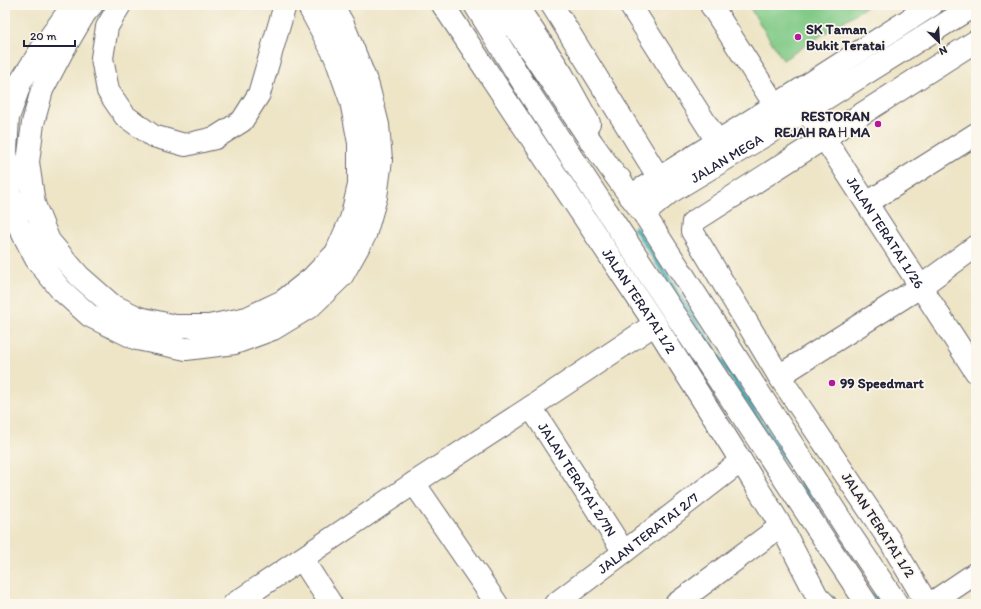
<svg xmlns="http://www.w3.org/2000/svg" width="981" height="609" viewBox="0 0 981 609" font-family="Itim,'LXGW WenKai TC',sans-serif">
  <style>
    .green { fill: #81ca87; stroke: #527661 }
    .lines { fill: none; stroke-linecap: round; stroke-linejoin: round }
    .stream { stroke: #40b0b9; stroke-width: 5 }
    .minor-casing { stroke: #69666c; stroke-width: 24 }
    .major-casing { stroke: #69666c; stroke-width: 24 }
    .highway-casing { stroke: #69666c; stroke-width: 24 }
    .minor { stroke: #fff; stroke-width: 22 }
    .major { stroke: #fff; stroke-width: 22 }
    .highway { stroke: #fff; stroke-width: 22 }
    .poi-dot { fill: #b5179e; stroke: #fbf7ec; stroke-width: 1.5 }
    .labels { text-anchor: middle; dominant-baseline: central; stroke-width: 3.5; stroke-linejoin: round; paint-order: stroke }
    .poi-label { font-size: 14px; font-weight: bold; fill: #22223b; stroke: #fbf7ec; text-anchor: start }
    .street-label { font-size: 14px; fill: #22223b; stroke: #fbf7ec }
  </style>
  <rect width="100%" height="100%" fill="#fbf7ec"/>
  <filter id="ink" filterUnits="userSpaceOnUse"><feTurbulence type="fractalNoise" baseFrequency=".025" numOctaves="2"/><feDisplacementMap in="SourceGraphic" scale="8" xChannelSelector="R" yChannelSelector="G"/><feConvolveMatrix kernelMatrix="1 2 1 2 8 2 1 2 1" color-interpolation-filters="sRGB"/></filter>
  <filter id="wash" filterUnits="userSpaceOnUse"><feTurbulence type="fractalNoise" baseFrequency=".012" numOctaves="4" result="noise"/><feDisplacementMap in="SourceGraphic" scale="16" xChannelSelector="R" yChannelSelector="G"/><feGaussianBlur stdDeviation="0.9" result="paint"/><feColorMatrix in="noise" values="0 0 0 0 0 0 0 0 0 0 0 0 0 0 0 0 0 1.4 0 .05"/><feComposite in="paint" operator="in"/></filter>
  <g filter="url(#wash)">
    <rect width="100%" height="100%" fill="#eee5c7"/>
    <path class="green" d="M 748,5 L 869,5 L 783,60 Z"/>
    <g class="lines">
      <path class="stream" d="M 635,228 L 843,548
        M 874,595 L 880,604"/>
    </g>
  </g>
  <g filter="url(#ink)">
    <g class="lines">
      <defs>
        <g id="minor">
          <path d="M 120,5 L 107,27 L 102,58 L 108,91 L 125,116 L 153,136 L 185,145 L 215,138 L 242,121 L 259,94 L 285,5"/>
          <path id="s1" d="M 443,5 L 655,324 L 741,461 L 781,526 L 817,596 L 825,604"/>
          <path d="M 516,5 L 562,74 L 589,123"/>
          <path d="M 552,5 L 659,178"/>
          <path d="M 630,5 L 717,141"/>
          <path d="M 711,5 L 775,105"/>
          <path id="s2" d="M 799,99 L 976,372"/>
          <path d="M 620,179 L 630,196 L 795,93 L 932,5"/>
          <path d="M 867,203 L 976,134"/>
          <path id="s3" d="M 644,214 L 669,193 L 807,110 L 975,5"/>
          <path d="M 779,376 L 920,287 L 976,246"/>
          <path id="s4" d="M 531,407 L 624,552"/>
          <path d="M 414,483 L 497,604"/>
          <path d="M 302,559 L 331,604"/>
          <path d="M 234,604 L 414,483 L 531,407 L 655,324"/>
          <path id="s5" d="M 555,604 L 624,552 L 741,461"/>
          <path d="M 676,604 L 781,526"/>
          <path d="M 927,604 L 890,541 L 779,376 L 692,231 L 693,222 L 976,41"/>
          <path d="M 930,604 L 976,573"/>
        </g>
        <path id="major" d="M 630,196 L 644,214 L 848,531 L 897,604
          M 608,213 L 867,604"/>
        <path id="highway" d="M 73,5 L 43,47 L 21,81 L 8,118 L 6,151 L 10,193 L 18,224 L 36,259 L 61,290 L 90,316 L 137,339 L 186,349 L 235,343 L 273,329 L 311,306 L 342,276 L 365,235 L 376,197 L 381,160 L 378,125 L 368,86 L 343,24 L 332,5
          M 92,5 L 85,13 L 62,52 L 42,90 L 33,123 L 28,162 L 34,204 L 49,241 L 79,276 L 112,305 L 139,318 L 175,326 L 209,326 L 247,318 L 283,301 L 312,278 L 336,253 L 351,219 L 359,185 L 359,143 L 351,101 L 335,56 L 308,5
          M 475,5 L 530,94 L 608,213
          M 500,5 L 592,143 L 630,196"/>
      </defs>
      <use href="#minor" class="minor-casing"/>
      <use href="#major" class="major-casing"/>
      <use href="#highway" class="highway-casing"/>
      <use href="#minor" class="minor"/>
      <use href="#major" class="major"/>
      <use href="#highway" class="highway"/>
    </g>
  </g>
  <g class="poi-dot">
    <circle cx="798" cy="37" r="4"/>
    <circle cx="878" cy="124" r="4"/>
    <circle cx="832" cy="383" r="4"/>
  </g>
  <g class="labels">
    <g class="poi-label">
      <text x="806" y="29">SK Taman<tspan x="806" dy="16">Bukit Teratai</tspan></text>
      <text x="870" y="116" text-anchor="end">RESTORAN<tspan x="870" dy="16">REJAH RAＨMA</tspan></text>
      <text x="840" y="383">99 Speedmart</text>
    </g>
    <g class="street-label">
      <text stroke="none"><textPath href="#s3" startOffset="100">JALAN MEGA</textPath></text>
      <text stroke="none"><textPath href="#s2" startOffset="159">JALAN TERATAI 1/26</textPath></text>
      <text stroke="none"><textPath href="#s1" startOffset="355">JALAN TERATAI 1/2</textPath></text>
      <text stroke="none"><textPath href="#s4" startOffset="86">JALAN TERATAI 2/7N</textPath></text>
      <text transform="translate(878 525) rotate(57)">JALAN TERATAI 1/2</text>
      <text stroke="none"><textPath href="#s5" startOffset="117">JALAN TERATAI 2/7</textPath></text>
    </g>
  </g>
  <rect width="981" height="609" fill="none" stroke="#fbf7ec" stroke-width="20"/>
  <g transform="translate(939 42) rotate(155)" stroke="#fbf7ec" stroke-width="3" paint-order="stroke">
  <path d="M0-3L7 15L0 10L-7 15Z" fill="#22223b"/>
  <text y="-6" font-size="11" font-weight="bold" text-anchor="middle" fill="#22223b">N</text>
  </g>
  <path d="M24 40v6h51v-6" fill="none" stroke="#22223b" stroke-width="2"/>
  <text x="30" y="40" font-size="12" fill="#22223b" stroke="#fbf7ec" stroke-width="3" paint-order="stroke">20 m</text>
</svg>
